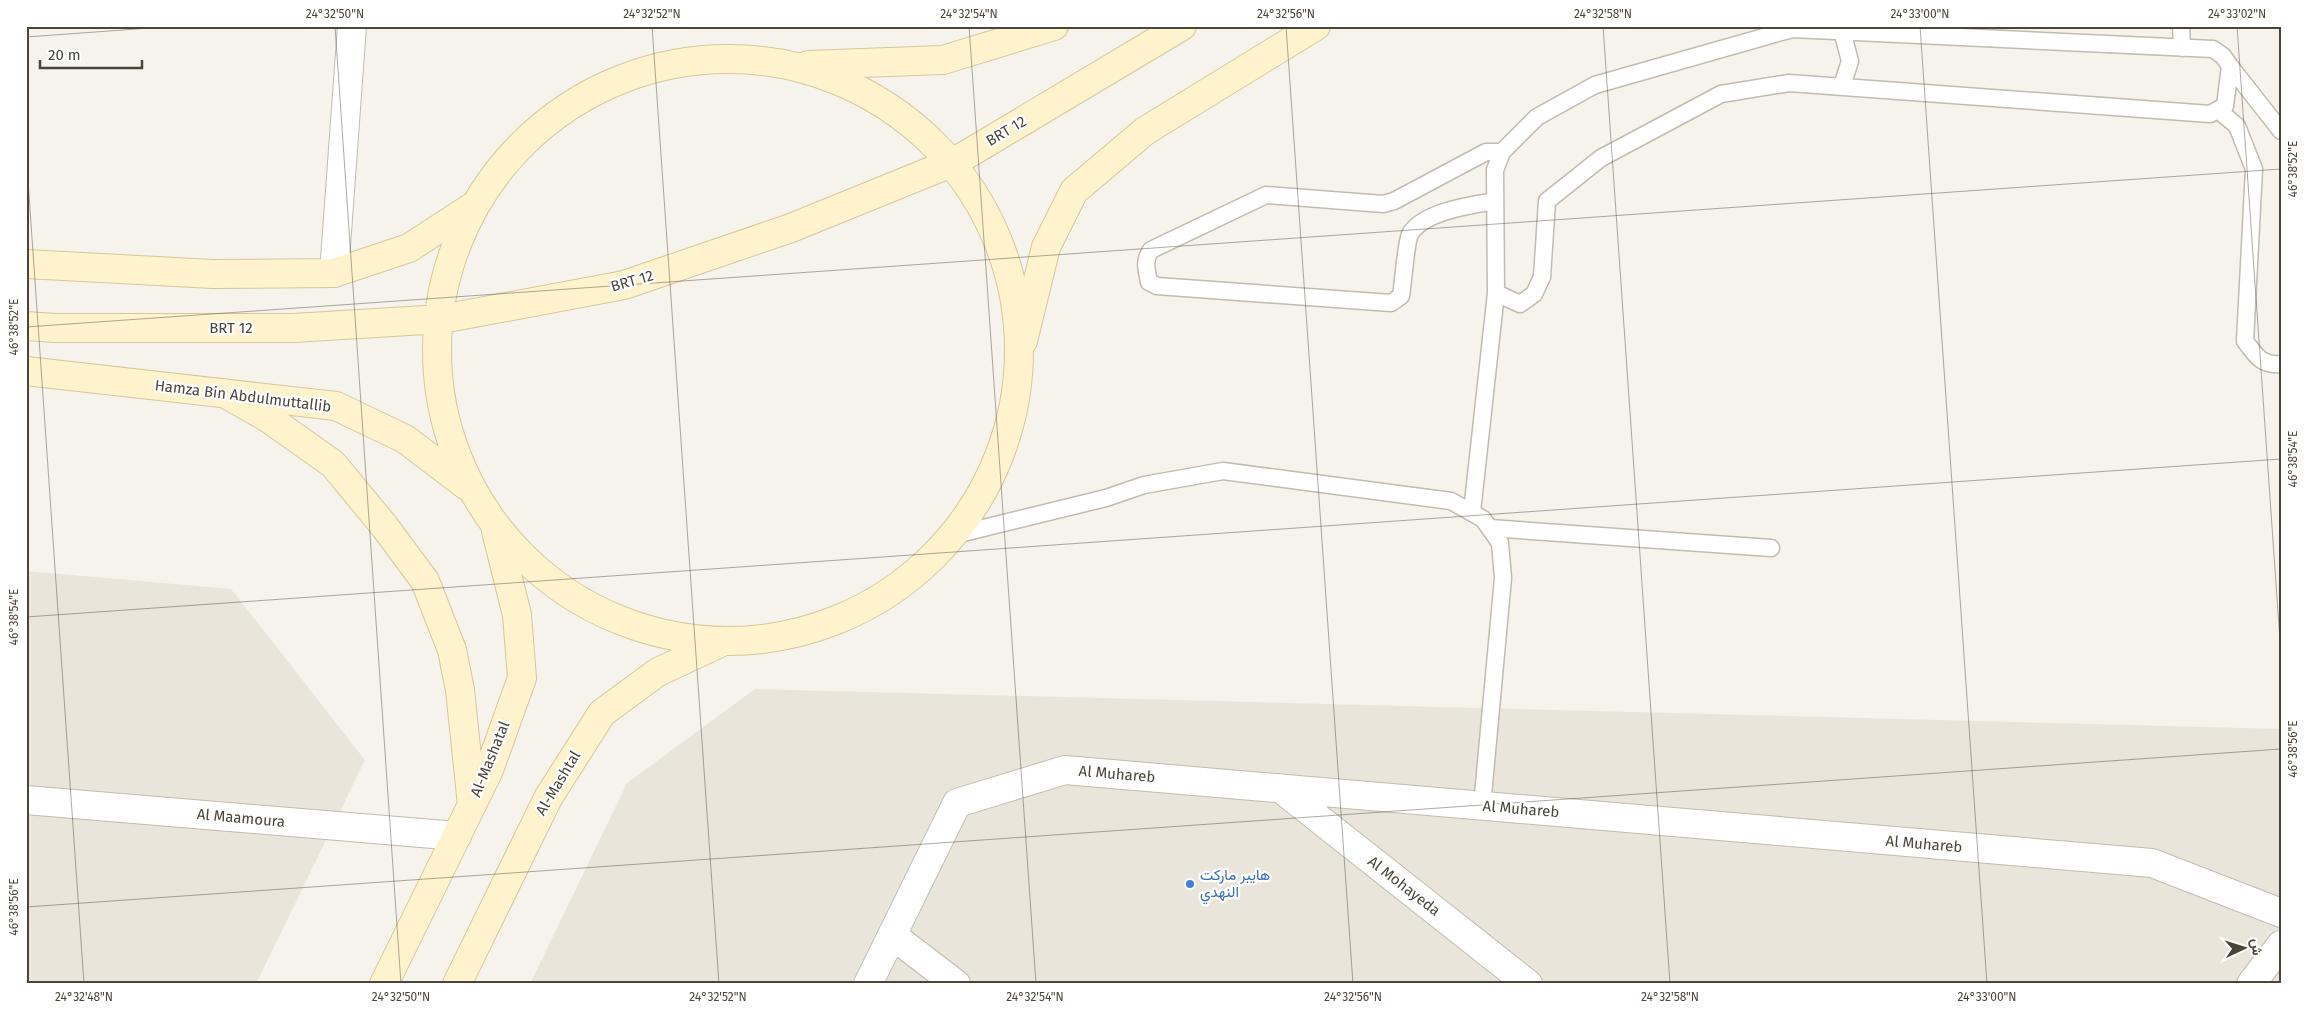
<svg xmlns="http://www.w3.org/2000/svg" width="2307" height="1010" viewBox="0 0 2307 1010" font-family="'Fira Sans',Vazirmatn,sans-serif">
  <style>
    .residential { fill: #eae5da }
    .lines { fill: none; stroke-linecap: round; stroke-linejoin: round }
    .lane-casing { stroke: #c2bbae; stroke-width: 19 }
    .street-casing { stroke: #c2bbae; stroke-width: 30 }
    .secondary-casing { stroke: #d6c79b; stroke-width: 30 }
    .lane { stroke: #fff; stroke-width: 16 }
    .street { stroke: #fff; stroke-width: 28 }
    .secondary { stroke: #fff3cd; stroke-width: 28 }
    .ticks { fill: none; stroke: #4b4439; stroke-width: 1; stroke-opacity: 0.45 }
    .shop-dot { fill: #3f7fe0; stroke: #fff; stroke-width: 2 }
    .labels { text-anchor: middle; dominant-baseline: central; stroke-width: 4.5; stroke-linejoin: round; paint-order: stroke }
    .street-label { font-size: 15px; fill: #4b4439; stroke: #fff }
    .shop-label { font-size: 15px; fill: #366cbe; stroke: #fff; text-anchor: start }
    .neatline { fill: none; stroke: #4b4439; stroke-width: 2 }
    .ticks-label { font-size: 12px; text-anchor: middle; fill: #4b4439 }
  </style>
  <rect width="100%" height="100%" fill="#f6f3ec"/>
  <path class="residential" d="M 26,571 L 231,589 L 365,760 L 256,984 L 26,984 Z
    M 755,689 L 2281,729 L 2281,984 L 530,984 L 627,783 Z"/>
  <g class="lines">
    <defs>
      <path id="lane" d="M 2181,26 L 2182,48
        M 1792,29 L 2213,49 L 2223,56 L 2230,66 L 2225,106 L 2210,114 L 1789,83 L 1721,94 L 1601,158 L 1547,201 L 1542,277 L 1534,294 L 1520,304 L 1496,293 L 1495,170 L 1502,152 L 1537,117 L 1595,85 Z
        M 2230,66 L 2281,131
        M 1842,86 L 1850,61 L 1842,31
        M 2218,110 L 2237,126 L 2254,169 L 2245,341 C 2256,356 2262,366 2281,364
        M 1495,201 C 1472,205 1424,211 1410,234 C 1406,242 1403,284 1401,296 L 1391,303 L 1157,286 L 1149,282 C 1147,271 1143,261 1151,250 L 1266,195 L 1383,204 L 1394,201 L 1486,152 L 1502,152
        M 1472,512 L 1496,293
        M 1490,528 L 1771,548
        M 955,535 L 1106,498 L 1144,485 L 1223,471 L 1451,501 L 1483,519 L 1500,543 L 1503,578 L 1482,806"/>
      <path id="street" d="M 334,273 L 352,26
        M 1280,788 L 1528,984
        M 26,800 L 457,836
        M 892,935 L 956,984
        M 868,984 L 957,803 L 1065,770 L 2152,863 L 2281,913
        M 2251,984 L 2281,945"/>
      <path id="secondary" d="M437 350a291 291 0 1 1 582 0a291 291 0 1 1-582 0Z
        M 808,65 L 943,60 L 1054,26
        M 26,264 L 213,274 L 334,273 L 409,248 L 472,207
        M 26,326 L 55,328 L 293,328 L 442,319 L 624,285 L 791,228 L 956,161 L 1182,26
        M 1023,341 L 1046,247 L 1074,191 L 1145,131 L 1316,26
        M 26,371 L 336,406 L 405,439 L 467,486
        M 224,393 L 268,418 L 333,464 L 385,527 L 425,581 L 452,650 L 460,690 L 472,805
        M 384,984 L 489,770 L 522,678 L 517,615 L 496,531
        M 457,984 L 548,798 L 602,713 L 658,672 L 720,643"/>
    </defs>
    <use href="#lane" class="lane-casing"/>
    <use href="#street" class="street-casing"/>
    <use href="#secondary" class="secondary-casing"/>
    <use href="#lane" class="lane"/>
    <use href="#street" class="street"/>
    <use href="#secondary" class="secondary"/>
  </g>
  <path class="ticks" d="M 335,26 L 401,984M 652,26 L 719,984M 969,26 L 1036,984M 1286,26 L 1353,984M 1603,26 L 1670,984M 1920,26 L 1987,984M 2237,26 L 2281,655M 26,37 L 178,26M 26,152 L 84,984M 26,327 L 2281,169M 26,617 L 2281,459M 26,907 L 2281,749"/>
  <circle class="shop-dot" cx="1190" cy="884" r="5"/>
  <g class="labels">
    <g class="street-label">
      <text transform="translate(1006 131) rotate(-31)">BRT 12</text>
      <text transform="translate(632 281) rotate(-16)">BRT 12</text>
      <text x="231" y="328">BRT 12</text>
      <text transform="translate(243 396) rotate(7)">Hamza Bin Abdulmuttallib</text>
      <text transform="translate(490 759) rotate(-68)">Al-Mashatal</text>
      <text transform="translate(1117 774) rotate(5)">Al Muhareb</text>
      <text transform="translate(558 783) rotate(-59)">Al-Mashtal</text>
      <text transform="translate(1521 809) rotate(5)">Al Muhareb</text>
      <text transform="translate(241 818) rotate(5)">Al Maamoura</text>
      <text transform="translate(1924 844) rotate(5)">Al Muhareb</text>
      <text transform="translate(1404 886) rotate(38)">Al Mohayeda</text>
    </g>
    <g class="shop-label">
      <text x="1200" y="875">هايبر ماركت<tspan x="1200" dy="17">النهدي</tspan></text>
    </g>
  </g>
  <rect width="2307" height="1010" fill="none" stroke="#ffffff" stroke-width="55"/>
  <g transform="translate(2244 948) rotate(86)" stroke="#ffffff" stroke-width="4" paint-order="stroke">
  <path d="M0-4L9 19L0 12L-9 19Z" fill="#4b4439"/>
  <text y="-8" font-size="14" font-weight="bold" text-anchor="middle" fill="#4b4439">ش</text>
  </g>
  <path d="M40 60v8h102v-8" fill="none" stroke="#4b4439" stroke-width="2.5"/>
  <text x="48" y="60" font-size="15" fill="#4b4439" stroke="#ffffff" stroke-width="4" paint-order="stroke">20 m</text>
  <rect x="28" y="28" width="2252" height="954" class="neatline"/>
  <g class="ticks-label">
    <text x="335" y="18">24°32'50"N</text>
    <text x="652" y="18">24°32'52"N</text>
    <text x="969" y="18">24°32'54"N</text>
    <text x="1286" y="18">24°32'56"N</text>
    <text x="1603" y="18">24°32'58"N</text>
    <text x="1920" y="18">24°33'00"N</text>
    <text x="2237" y="18">24°33'02"N</text>
    <text transform="translate(2293 169) rotate(-90)" y="4">46°38'52"E</text>
    <text transform="translate(14 327) rotate(-90)" y="4">46°38'52"E</text>
    <text transform="translate(2293 459) rotate(-90)" y="4">46°38'54"E</text>
    <text transform="translate(14 617) rotate(-90)" y="4">46°38'54"E</text>
    <text transform="translate(2293 749) rotate(-90)" y="4">46°38'56"E</text>
    <text transform="translate(14 907) rotate(-90)" y="4">46°38'56"E</text>
    <text x="84" y="1001">24°32'48"N</text>
    <text x="401" y="1001">24°32'50"N</text>
    <text x="718" y="1001">24°32'52"N</text>
    <text x="1035" y="1001">24°32'54"N</text>
    <text x="1353" y="1001">24°32'56"N</text>
    <text x="1670" y="1001">24°32'58"N</text>
    <text x="1987" y="1001">24°33'00"N</text>
  </g>
</svg>
